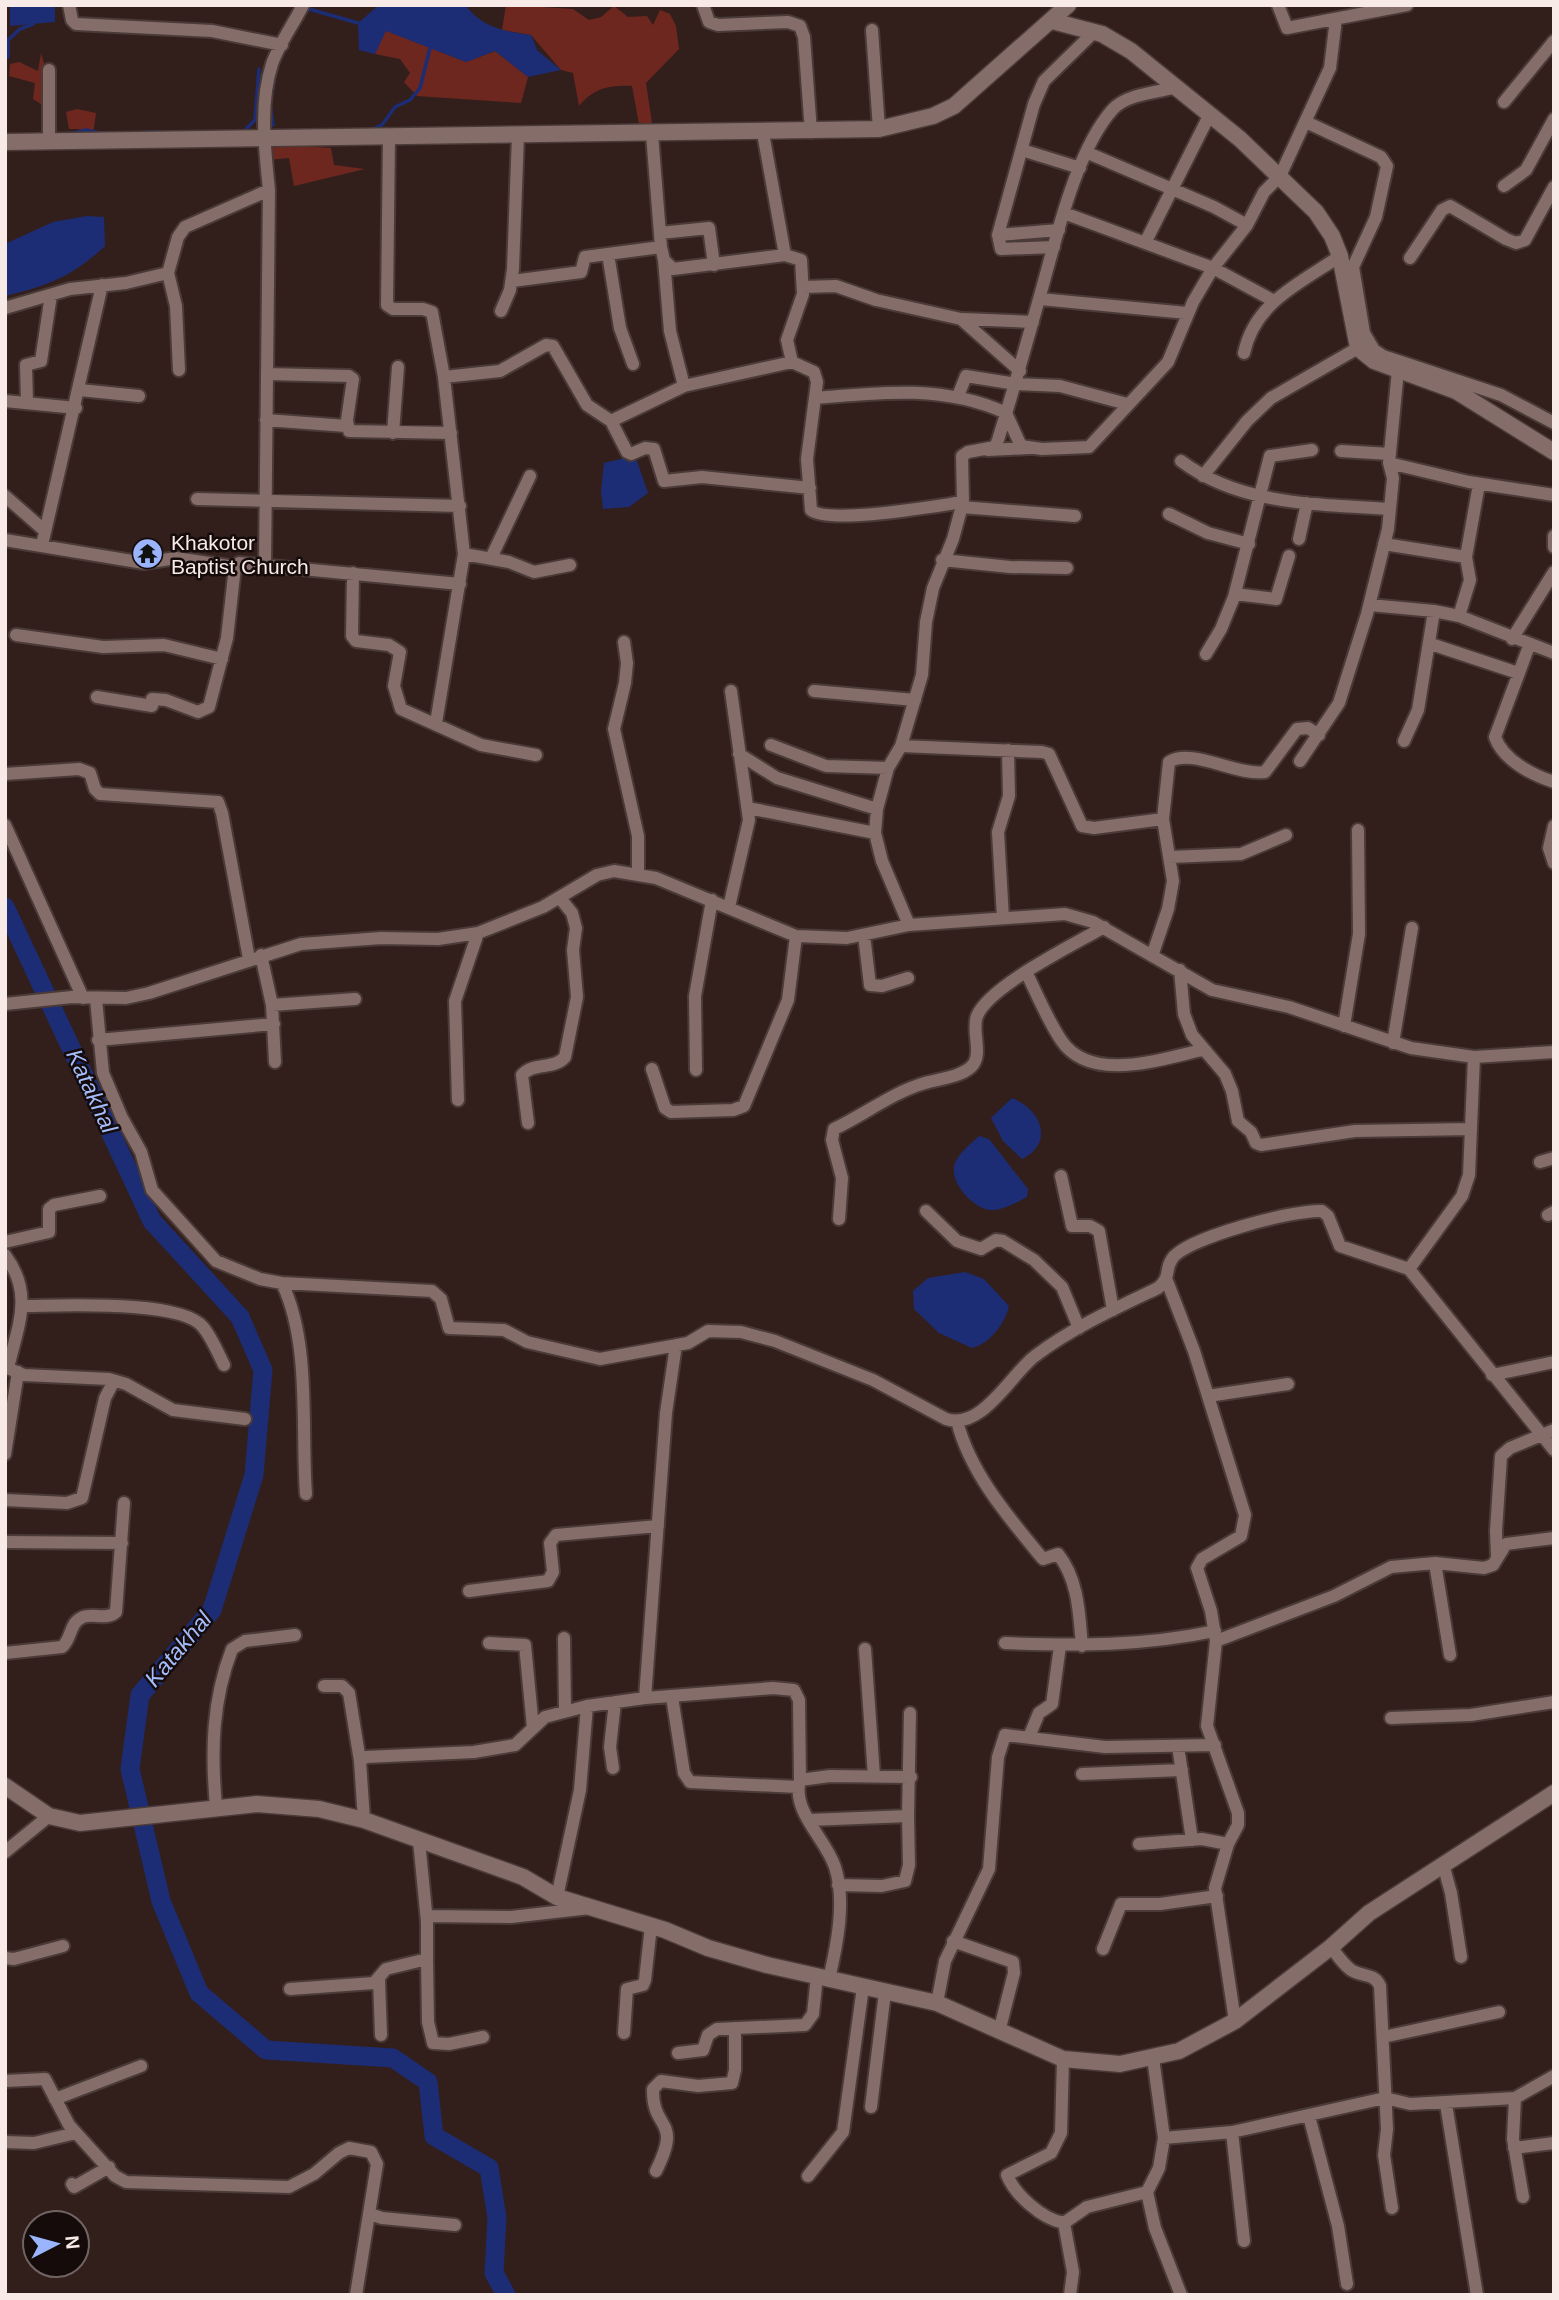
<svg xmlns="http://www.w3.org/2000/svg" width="1559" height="2300" viewBox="0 0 1559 2300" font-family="Helvetica,sans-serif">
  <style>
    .green { fill: #6e271f }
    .water { fill: #1c2d75 }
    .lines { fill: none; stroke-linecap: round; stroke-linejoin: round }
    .stream { stroke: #1c2d75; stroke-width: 3.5 }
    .river { stroke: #1c2d75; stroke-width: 19 }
    .street-casing { stroke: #4a3a38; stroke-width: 16 }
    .secondary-casing { stroke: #4a3a38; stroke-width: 19 }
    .street { stroke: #856d69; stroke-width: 12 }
    .secondary { stroke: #856d69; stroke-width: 16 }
    .labels { text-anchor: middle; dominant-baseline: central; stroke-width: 5; stroke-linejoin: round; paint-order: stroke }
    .poi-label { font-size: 21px; fill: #f8eae7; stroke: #140b0a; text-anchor: start }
    .water-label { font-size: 23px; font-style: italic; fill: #a4bcfb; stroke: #140b0a }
  </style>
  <rect width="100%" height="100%" fill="#321f1c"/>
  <path class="green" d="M 506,5 L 573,9 L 589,20 L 601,17 L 614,6 L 628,17 L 647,16 L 653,25 L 660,10 L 670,14 L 676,26 L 679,49 L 646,83 L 652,123 L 639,124 L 632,86 C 609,85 594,88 579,106 L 573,73 L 561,70 L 531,35 L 502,30 Z
    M 385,30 L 466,62 L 495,51 L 528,77 L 521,103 L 417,96 L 404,82 L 410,73 L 400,59 L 375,54 Z
    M 41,53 C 47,72 50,87 41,104 L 33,99 L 35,83 L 9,76 L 10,64 L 19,62 L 38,71 Z
    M 77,109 L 96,113 L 93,134 L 80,135 L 79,129 L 69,129 L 66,112 Z
    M 272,144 L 331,148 L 334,165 L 365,169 L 294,186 L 289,158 L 268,160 Z"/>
  <path class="water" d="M 10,5 L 55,5 L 55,22 L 10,26 Z
    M 379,5 L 465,5 C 483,28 503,31 531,35 L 537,50 L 561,70 L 528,77 L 495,51 L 466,62 L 386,31 L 375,54 L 359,50 L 358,23 Z
    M 87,216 L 104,217 L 105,246 C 73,276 48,286 5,296 L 5,244 L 53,222 Z
    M 629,457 L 636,458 L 648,493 L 629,507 L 603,509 L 601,491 L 604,463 Z
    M 1012,1098 C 1041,1109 1055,1143 1022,1159 L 1003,1141 L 991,1118 Z
    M 979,1136 L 989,1139 L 1028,1189 L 1027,1197 C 1017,1202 1002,1211 990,1210 C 972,1208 946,1179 956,1161 C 961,1151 972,1143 979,1136 Z
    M 965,1272 L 984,1279 L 1009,1306 C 1005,1323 990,1344 972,1348 L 939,1333 L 914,1309 L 913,1291 L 928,1278 Z"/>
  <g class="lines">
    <path class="stream" d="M 304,15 L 309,9 L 358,23
      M 8,57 L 8,40 L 20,29 L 33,24
      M 273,125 L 270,104 L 275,75
      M 370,130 L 382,125 L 395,107 L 410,100 L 420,88 L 430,48
      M 244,131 L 255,120 L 259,69
      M 143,132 L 160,132
      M 70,134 L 86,130 L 100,133"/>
    <path class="river" d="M 5,907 L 152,1221 L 240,1317 L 263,1370 L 254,1475 L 212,1610 L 140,1695 L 130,1769 L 161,1901 L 199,1993 L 266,2050 L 393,2058 L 428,2082 L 434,2136 L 489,2168 L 497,2218 L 494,2273 L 506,2295"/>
    <defs>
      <path id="street" d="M 69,5 L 72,20 L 76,24 L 212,31 L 282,45
        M 703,5 L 709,22 L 718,25 L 788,22 L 800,26 L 804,37 L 811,132
        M 1278,5 L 1287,28 L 1407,5
        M 872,30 L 879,129
        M 49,70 L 49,141
        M 1504,102 L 1554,41
        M 1306,122 L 1381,157 L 1387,166 L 1376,217 L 1353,267 L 1364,333 L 1374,350 L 1383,356 L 1501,395 L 1554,423
        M 763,133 L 785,255
        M 652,134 L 661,247 L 664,260 L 673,269 L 785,255 L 801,260 L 803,294 L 787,340 L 792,362 L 814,372 L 817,382 L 807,459 L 811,510 C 829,525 935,506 963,502
        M 389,137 L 387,305 L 393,309 L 423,309 L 432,312 L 444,377 L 464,554 L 436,723
        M 1022,150 L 1080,168
        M 1088,153 L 1214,207 L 1247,225
        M 1504,186 L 1526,170 L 1554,119
        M 1064,213 L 1213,268 L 1274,301
        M 660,233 L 709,228 L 714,265
        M 998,235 L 1059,230
        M 1145,243 L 1210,114
        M 1054,247 L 1001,249 L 998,235 L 1034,104 L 1044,81 L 1094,32
        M 608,254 L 620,328 L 633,364
        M 1410,258 L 1442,210 L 1450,206 L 1506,239 L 1516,243 L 1525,240 L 1554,187
        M 664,260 L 670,331 L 684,386
        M 168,273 L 176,306 L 179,370
        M 512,281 L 581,272 L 585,257 L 661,247
        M 803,287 L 836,286 L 876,300 L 961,319 L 1020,371
        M 1040,299 L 1187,313
        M 5,308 L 70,289 L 126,283 L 168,273 L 178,237 L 185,227 L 269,190
        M 501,311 L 510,290 L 513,269 L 518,135
        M 963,319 L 1033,322
        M 1244,353 C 1255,302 1299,284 1340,256
        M 267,374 L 349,376 L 353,379 L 347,420 L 349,431 L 451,433
        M 444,377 L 500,371 L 546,345 L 553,346 L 587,405 L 611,421 L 684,386 L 792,362
        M 80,390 L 139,396
        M 958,396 L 966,376 L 1016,384 L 1060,386 L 1127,404
        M 815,398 C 880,392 945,385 1006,413 L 1021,446 L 1042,449 L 1089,447 L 1168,362 L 1193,302 L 1213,268 L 1247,225 L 1264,192 L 1280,176 L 1330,68 L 1336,19
        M 5,401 L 76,408
        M 27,403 L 26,365 L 41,361 L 51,295
        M 266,420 L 346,426
        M 611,421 L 627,452 L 631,454 L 645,448 L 654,449 L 664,481 L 702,477 L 810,488
        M 393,433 L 398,367
        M 988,450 L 1029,448
        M 1341,451 L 1390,454
        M 1181,461 C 1241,506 1319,504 1390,509
        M 1389,463 L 1469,482 L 1554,495
        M 1203,476 L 1247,421 L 1271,398 L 1358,348
        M 5,496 L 45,531
        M 197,499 L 460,506
        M 961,507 L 1075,516
        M 1169,514 L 1208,533 L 1249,544
        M 1554,536 L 1554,547
        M 1299,539 L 1307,503
        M 5,540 L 144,563 L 176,558 L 235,567
        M 1384,544 L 1466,557
        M 42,545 L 102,285
        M 464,554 L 509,562 L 534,572 L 570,565
        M 491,558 L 530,476
        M 942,560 L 1010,567 L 1067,568
        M 265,564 L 269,190 C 265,150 259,104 272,64 C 279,44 293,25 303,5
        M 353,573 L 352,636 L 356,641 L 389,645 L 400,652 L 394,686 L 401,709 L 481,745 L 536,755
        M 1235,594 L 1276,599 L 1289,556
        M 1370,605 L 1434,611 L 1459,616 L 1554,653
        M 1459,616 L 1470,580 L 1466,557 L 1479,484
        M 16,635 L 103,647 L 164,645 L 222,659
        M 1512,639 L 1554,572
        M 624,642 L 627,663 L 625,683 L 614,729 L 638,836 L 638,873
        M 1431,644 L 1518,673
        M 1529,646 L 1495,737 C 1503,760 1532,775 1554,782
        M 1206,654 L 1221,629 L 1234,597 L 1270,456 L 1312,450
        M 814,691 L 915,700
        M 97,697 L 152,706 L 152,699 L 166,700 L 198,712 L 209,707 L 227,638 L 235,567 L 239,563 L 460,584
        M 1404,741 L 1418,710 L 1434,611
        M 771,745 L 826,766 L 888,768
        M 901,746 L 1042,752 L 1049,754 L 1082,826 L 1094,828 L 1163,819
        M 739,754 L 777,778 L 877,809
        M 1300,761 L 1339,703 L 1367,614 L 1388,529 L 1393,478 L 1389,463 L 1398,370
        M 5,774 L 79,769 L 90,773 L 95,789 L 100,794 L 218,802 L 222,813 L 249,959
        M 748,808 L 875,833
        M 5,825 L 83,998
        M 1554,826 L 1549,848 L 1554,863
        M 1170,857 L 1241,854 L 1286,835
        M 729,907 L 749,820 L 731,691
        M 1003,918 L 998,832 L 1009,796 L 1008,750
        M 909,925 L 882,861 L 875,833 L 877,809 L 888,768 L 901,746 L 922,675 L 926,622 L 933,588 L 953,539 L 963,502 L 962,456 L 968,452 L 995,447 L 998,440 C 1013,391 1027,342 1041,292 C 1056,239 1076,150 1113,109 C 1127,94 1158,92 1178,87
        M 864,935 L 870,985 L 882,986 L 908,978
        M 261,955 L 272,1005 L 275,1062
        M 1152,956 L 1168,909 L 1173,881 L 1163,819 L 1169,762 C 1191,747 1236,776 1265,772 L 1297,729 L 1308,728 L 1319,735
        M 1180,970 L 1184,1014 L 1192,1035 L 1225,1074 L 1232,1091 L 1238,1121 L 1251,1132 L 1256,1143 L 1261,1145 L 1355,1131 L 1470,1129
        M 1026,972 C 1037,994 1047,1019 1061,1040 C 1090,1084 1161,1059 1202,1050
        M 96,999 L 103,1073 L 122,1118 L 141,1152 L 152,1190 L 216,1261 L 260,1279 L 282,1283 L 432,1291 L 441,1299 L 449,1328 L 504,1330 L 527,1342 L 600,1359 L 688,1343 L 708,1331 L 741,1332 L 775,1341 L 873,1380 L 946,1419 C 982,1431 1012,1373 1035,1356 C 1072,1328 1116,1308 1158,1288 C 1172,1276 1164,1271 1172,1259 C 1185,1238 1296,1209 1322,1211 L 1328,1216 L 1340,1246 L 1409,1269
        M 5,1004 L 72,997 L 126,998 L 149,993 L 301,944 L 381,938 L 438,939 L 478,933 L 543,907 L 597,875 L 614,871 L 656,878 L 796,936 L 847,938 L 909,925 L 1065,914 L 1093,922 L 1212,990 L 1289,1007 L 1411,1048 L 1474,1057
        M 272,1005 L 355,999
        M 1344,1026 L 1359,934 L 1358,830
        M 98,1040 L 274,1024
        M 1393,1043 L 1412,928
        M 1554,1052 L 1474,1057 L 1469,1175 L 1462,1196 L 1409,1269 L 1554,1450
        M 652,1069 L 665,1108 L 671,1112 L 733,1110 L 744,1106 L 788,1000 L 796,936
        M 696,1070 L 695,996 L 712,900
        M 458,1100 L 455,1001 L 478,933
        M 528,1123 L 522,1075 C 533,1062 554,1070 565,1057 L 577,997 L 573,950 L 576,928 L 572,913 L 560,898
        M 1540,1162 L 1554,1158
        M 1061,1176 L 1072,1226 L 1090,1226 L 1099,1231 L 1113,1310
        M 926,1211 L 957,1241 L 981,1249 L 996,1240 L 1003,1241 L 1034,1260 L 1062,1287 L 1079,1328
        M 1548,1215 L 1554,1212
        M 839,1219 L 842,1178 L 832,1140 L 834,1129 C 864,1115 893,1092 925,1083 C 939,1079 960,1077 971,1067 C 984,1055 971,1031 977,1016 C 989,986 1075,944 1104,927
        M 5,1242 L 49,1232 L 49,1209 L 54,1205 L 100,1196
        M 5,1255 C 34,1294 18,1325 8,1368
        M 1167,1281 L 1194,1351 L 1245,1515 L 1241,1536 L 1202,1559 L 1197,1568 L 1211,1611 L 1216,1641 L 1207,1726 L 1238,1813 L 1238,1825 L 1228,1844 L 1215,1888 L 1235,2021
        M 282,1283 C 311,1343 301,1428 306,1494
        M 22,1306 C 58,1306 181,1299 203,1327 C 212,1338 218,1353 224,1365
        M 5,1367 L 24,1375 L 109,1379 L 126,1384 L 173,1410 L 245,1419
        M 1492,1375 L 1554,1362
        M 1208,1396 L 1288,1384
        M 957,1421 C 970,1473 1009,1518 1043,1559 L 1058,1554 C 1079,1581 1079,1614 1082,1646
        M 5,1454 L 18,1372
        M 5,1500 L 67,1503 L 82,1498 L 105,1398 L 114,1381
        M 5,1542 L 122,1543
        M 1497,1557 L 1496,1531 L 1501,1456 L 1510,1448 L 1554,1430
        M 1435,1563 L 1450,1655
        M 469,1591 L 548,1581 L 553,1572 L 550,1543 L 556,1535 L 658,1526
        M 564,1638 L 565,1709
        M 1216,1641 L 1334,1596 L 1391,1567 L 1435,1563 L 1484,1568 L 1493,1565 L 1506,1544 L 1554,1538
        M 489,1643 L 525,1645 L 533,1728
        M 1005,1643 C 1078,1646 1143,1646 1215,1631
        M 865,1649 L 874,1776
        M 5,1653 L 62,1647 C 72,1639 69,1624 81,1618 C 92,1612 106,1621 116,1612 L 124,1503
        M 324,1686 L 342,1686 L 349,1693 L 360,1761
        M 672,1697 L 684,1773 L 690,1782 L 798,1787
        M 645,1698 L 666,1413 L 676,1345
        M 1391,1718 L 1471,1715 L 1554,1702
        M 1029,1737 L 1039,1713 L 1052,1704 L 1060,1646
        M 1178,1746 L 1192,1840
        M 613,1768 L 610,1747 L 615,1702
        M 1082,1774 L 1182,1770
        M 216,1806 C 211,1752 212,1701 232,1649 L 245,1641 L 295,1635
        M 364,1820 L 360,1761 L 366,1757 L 474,1752 L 515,1745 L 545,1717 L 587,1706 L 645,1698 L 773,1688 L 794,1690 L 799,1700 L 800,1780
        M 809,1820 L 908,1816 L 910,1713
        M 1139,1844 L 1202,1839 L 1228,1844
        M 5,1852 L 49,1816
        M 1443,1864 L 1451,1893 L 1461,1957
        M 838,1885 L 882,1886 L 905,1881 L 909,1865 L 908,1816
        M 557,1897 L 580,1790 L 587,1706
        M 427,1916 L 511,1917 L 590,1908
        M 953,1941 L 1013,1962 L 1014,1973 L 999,2032
        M 1331,1947 C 1337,1955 1343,1964 1351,1970 C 1362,1977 1375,1973 1380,1986 L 1387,2129 L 1384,2155 L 1392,2208
        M 1103,1949 L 1121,1904 L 1160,1904 L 1217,1896
        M 5,1958 L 14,1959 L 63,1946
        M 427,1959 L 428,2022 L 433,2043 L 449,2044 L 483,2037
        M 829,1979 C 837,1945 846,1901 835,1867 C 826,1839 791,1811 800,1780 L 830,1776 L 911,1777
        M 379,1980 L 381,2035
        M 290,1989 L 374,1983 L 386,1969 L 427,1959 L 427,1922 L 419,1841
        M 937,2003 L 945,1961 L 989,1869 L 998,1757 L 1005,1735 L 1105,1747 L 1215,1745
        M 624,2033 L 627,1989 L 643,1985 L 645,1980 L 651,1926
        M 1383,2037 L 1499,2012
        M 678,2053 L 703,2050 L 708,2035 L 717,2029 L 805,2025 L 813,2014 L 817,1976
        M 1153,2058 L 1164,2138 L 1159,2168 L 1147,2192 L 1155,2228 L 1181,2295
        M 1063,2059 L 1061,2133 L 1051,2153 L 1007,2175 C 1015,2195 1042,2219 1064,2223
        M 5,2081 L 45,2079 L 69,2125 L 115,2176 L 126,2182 L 289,2187 L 314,2174 L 339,2153 L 349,2148 L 371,2152 L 377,2164 L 356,2295
        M 1515,2098 L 1513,2139 L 1523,2197
        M 55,2099 L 141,2066
        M 1446,2104 L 1477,2295
        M 871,2107 L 885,1992
        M 1309,2116 L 1338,2226 L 1347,2284
        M 1232,2132 L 1244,2241
        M 1164,2138 L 1232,2132 L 1385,2098 L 1410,2104 L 1515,2098 L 1554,2076
        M 5,2142 L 34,2143 L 76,2133
        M 1514,2148 L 1554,2143
        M 656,2171 C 683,2117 652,2132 653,2089 L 661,2081 L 698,2086 L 732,2083 L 735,2070 L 735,2028
        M 808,2176 L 843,2132 L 863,1987
        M 72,2184 L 74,2187 L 109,2167
        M 370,2214 L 382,2218 L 455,2225
        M 1064,2223 L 1087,2207 L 1147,2192
        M 1064,2223 L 1073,2272 L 1070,2295"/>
      <path id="secondary" d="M 1052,21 L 1102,34 L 1131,51 L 1240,139 L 1316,212 L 1332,236 L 1340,256 L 1358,348 L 1374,361 L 1456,391 L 1554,452
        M 5,142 L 879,129 L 933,116 L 954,106 L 1068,5
        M 5,1786 L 49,1816 L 80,1823 L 257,1804 L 319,1809 L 364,1820 L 523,1877 L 557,1897 L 665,1930 L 708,1948 L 767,1965 L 937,2003 L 1063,2059 L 1120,2064 L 1179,2051 L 1235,2021 L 1331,1947 L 1369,1913 L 1554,1793"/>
    </defs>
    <use href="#street" class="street-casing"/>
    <use href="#secondary" class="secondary-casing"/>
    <use href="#street" class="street"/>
    <use href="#secondary" class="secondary"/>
  </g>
  <defs>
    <symbol id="temple-disc" viewBox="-11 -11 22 22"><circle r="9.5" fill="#9ab5fd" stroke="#140b0a"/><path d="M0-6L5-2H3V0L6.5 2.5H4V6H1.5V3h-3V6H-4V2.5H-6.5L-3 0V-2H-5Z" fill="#111"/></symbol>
  </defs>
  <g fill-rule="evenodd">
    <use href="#temple-disc" x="130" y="536" width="35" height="35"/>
  </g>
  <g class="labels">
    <g class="poi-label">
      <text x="171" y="542">Khakotor<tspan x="171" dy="24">Baptist Church</tspan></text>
    </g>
    <g class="water-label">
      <text transform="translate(92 1091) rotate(65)">Katakhal</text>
      <text transform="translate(178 1649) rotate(-50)">Katakhal</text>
    </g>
  </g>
  <rect width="1559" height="2300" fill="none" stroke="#f8eae7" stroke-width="14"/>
  <g transform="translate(56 2244) rotate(84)"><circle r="33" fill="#140b0a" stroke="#6f6462" stroke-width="2"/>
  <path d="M0-5L12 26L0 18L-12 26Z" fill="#9ab5fd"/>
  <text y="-10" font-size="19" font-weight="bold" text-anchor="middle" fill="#f8eae7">N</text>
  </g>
</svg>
